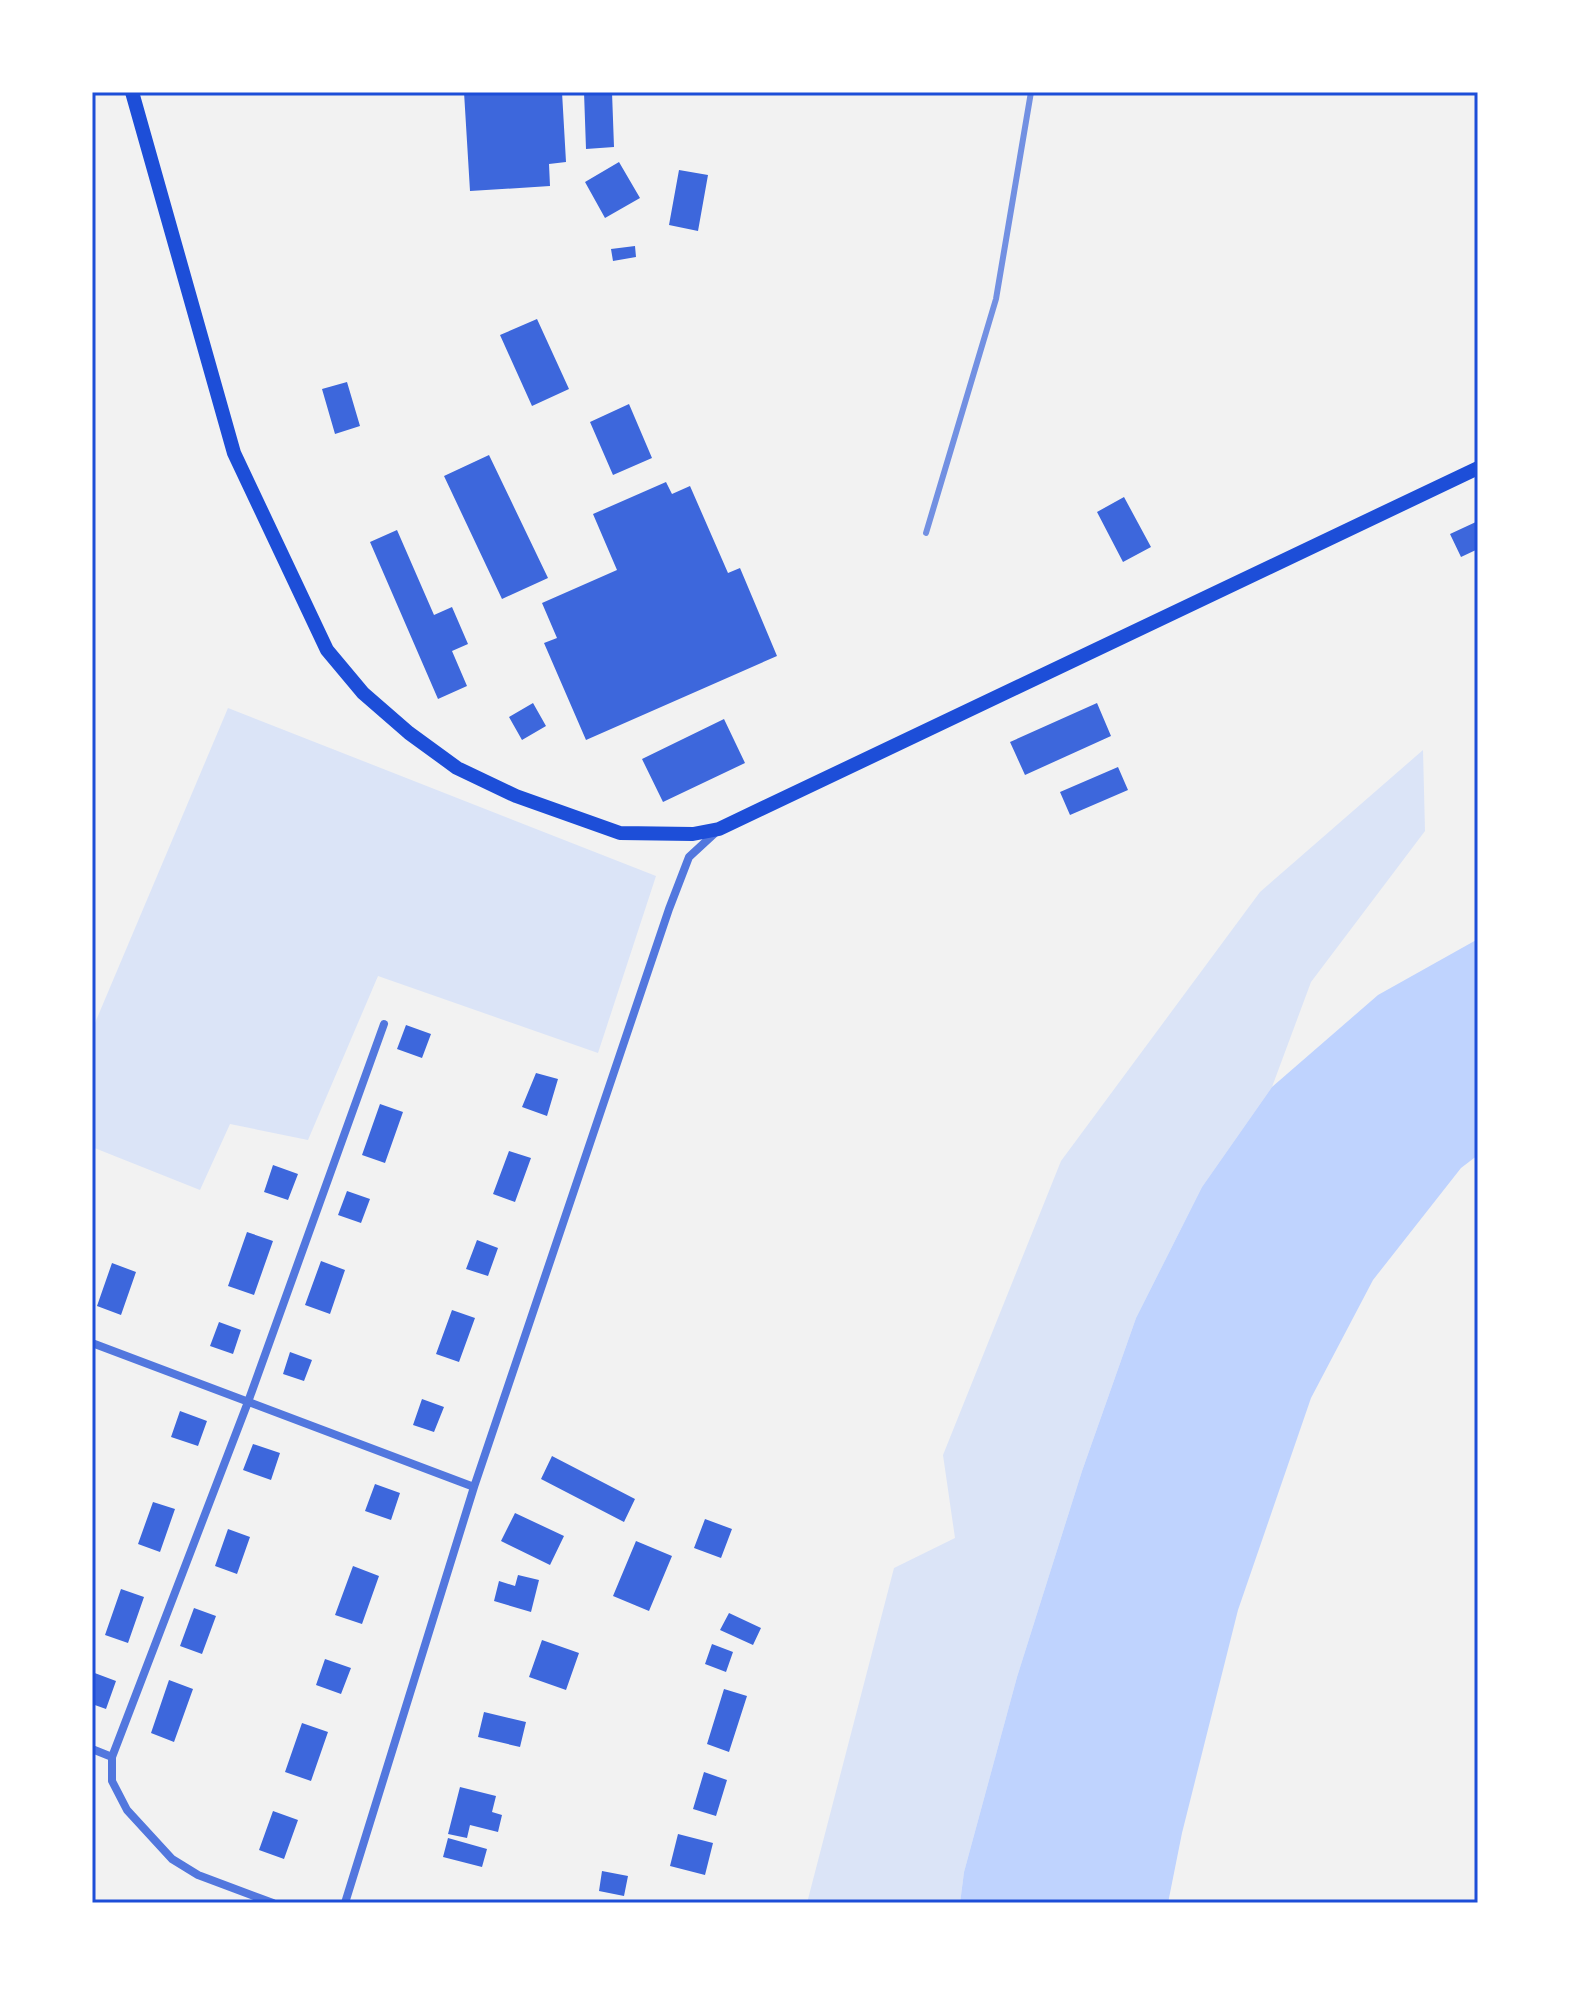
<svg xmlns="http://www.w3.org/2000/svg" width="1570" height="1995" viewBox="0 0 1570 1995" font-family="Barlow,sans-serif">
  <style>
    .green { fill: #dbe4f7 }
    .water { fill: #bfd3fe }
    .building { fill: #3d67dc }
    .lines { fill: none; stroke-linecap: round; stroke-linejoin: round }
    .minor { stroke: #5277de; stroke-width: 8 }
    .primary { stroke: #1d4ed8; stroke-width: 14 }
    .rail { stroke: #7290e2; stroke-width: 6 }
    .neatline { fill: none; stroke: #1d4ed8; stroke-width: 3 }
  </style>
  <rect width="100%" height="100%" fill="#f2f2f2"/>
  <path class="green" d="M 228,708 L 656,876 L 598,1053 L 378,976 L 308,1140 L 230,1124 L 200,1190 L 92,1147 L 92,1030 Z
    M 1423,750 L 1425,831 L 1311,982 L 1272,1087 L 1202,1187 L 1136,1318 L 1082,1471 L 1017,1677 L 964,1872 L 960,1903 L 807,1903 L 894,1568 L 955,1538 L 943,1455 L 1061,1161 L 1260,892 Z"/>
  <path class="water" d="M 1478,939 L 1478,1155 L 1461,1168 L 1373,1280 L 1311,1398 L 1238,1610 L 1182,1833 L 1168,1903 L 960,1903 L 964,1872 L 1017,1677 L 1082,1471 L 1136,1318 L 1202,1187 L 1272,1087 L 1378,995 Z"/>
  <path class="building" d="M 464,92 L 562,92 L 566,162 L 549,164 L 550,186 L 470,191 Z
    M 584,92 L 612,92 L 614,147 L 586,149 Z
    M 619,162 L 640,198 L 605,218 L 585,182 Z
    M 679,170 L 708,175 L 698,231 L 669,225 Z
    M 635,246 L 636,257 L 613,261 L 611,249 Z
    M 537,319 L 569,389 L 532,406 L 500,335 Z
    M 347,382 L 360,426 L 335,434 L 322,389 Z
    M 629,404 L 652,458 L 613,475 L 590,422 Z
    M 489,455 L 548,578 L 502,599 L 444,476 Z
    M 666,482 L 672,494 L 690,486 L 728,573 L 740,568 L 777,656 L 586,740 L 544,643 L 557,638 L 542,603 L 617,570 L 593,514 Z
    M 1124,497 L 1151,547 L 1123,562 L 1097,512 Z
    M 1478,521 L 1478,549 L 1461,557 L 1450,534 Z
    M 397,530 L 434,615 L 452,607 L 468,644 L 452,651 L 467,686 L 438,699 L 370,542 Z
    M 533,703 L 546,726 L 522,740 L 509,717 Z
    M 1097,703 L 1111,736 L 1025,775 L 1010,742 Z
    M 724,719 L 745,763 L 663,802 L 642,759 Z
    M 1118,767 L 1128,790 L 1070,815 L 1060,792 Z
    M 406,1025 L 431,1034 L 422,1058 L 397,1049 Z
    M 536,1073 L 558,1079 L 547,1116 L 522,1107 Z
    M 380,1104 L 403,1112 L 385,1163 L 362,1155 Z
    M 509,1151 L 531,1158 L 515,1202 L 493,1194 Z
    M 273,1165 L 298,1174 L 288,1200 L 264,1192 Z
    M 347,1191 L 370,1199 L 361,1223 L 338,1215 Z
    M 247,1232 L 273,1241 L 254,1295 L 228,1286 Z
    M 477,1240 L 498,1248 L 488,1276 L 466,1269 Z
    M 321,1261 L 345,1270 L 330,1314 L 305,1305 Z
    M 112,1263 L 136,1272 L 121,1315 L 97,1306 Z
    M 452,1310 L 475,1318 L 459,1362 L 436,1354 Z
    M 219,1322 L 241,1330 L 233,1354 L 210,1346 Z
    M 290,1352 L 312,1360 L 304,1381 L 283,1374 Z
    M 422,1399 L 444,1407 L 434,1432 L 413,1425 Z
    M 180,1411 L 207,1421 L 198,1446 L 171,1437 Z
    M 253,1444 L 280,1453 L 271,1480 L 243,1470 Z
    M 552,1456 L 635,1499 L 624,1522 L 541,1479 Z
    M 375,1484 L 400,1493 L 391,1520 L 365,1511 Z
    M 153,1502 L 175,1509 L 160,1552 L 138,1544 Z
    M 515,1513 L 564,1536 L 550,1565 L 501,1541 Z
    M 705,1519 L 732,1529 L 721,1558 L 694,1548 Z
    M 228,1529 L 250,1537 L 237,1574 L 215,1566 Z
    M 636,1541 L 672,1556 L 649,1611 L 613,1596 Z
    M 353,1566 L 379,1576 L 362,1624 L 335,1615 Z
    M 518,1575 L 539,1580 L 531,1612 L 494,1601 L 499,1581 L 515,1586 Z
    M 121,1589 L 144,1597 L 128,1643 L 105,1635 Z
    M 194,1608 L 216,1616 L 202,1654 L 180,1646 Z
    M 729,1613 L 761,1628 L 753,1645 L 720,1630 Z
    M 542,1640 L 579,1653 L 566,1690 L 529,1677 Z
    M 712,1644 L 733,1652 L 726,1672 L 705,1664 Z
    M 325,1659 L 351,1668 L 341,1694 L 316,1685 Z
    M 92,1672 L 116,1681 L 106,1709 L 92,1704 Z
    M 169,1680 L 193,1689 L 174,1742 L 151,1733 Z
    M 724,1689 L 747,1696 L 729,1752 L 707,1744 Z
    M 484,1712 L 526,1722 L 520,1747 L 478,1737 Z
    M 302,1723 L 328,1732 L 311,1781 L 285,1772 Z
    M 704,1772 L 727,1780 L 716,1816 L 693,1809 Z
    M 460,1787 L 496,1796 L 492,1812 L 502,1815 L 498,1832 L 470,1825 L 467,1838 L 448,1834 Z
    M 273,1811 L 298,1820 L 284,1859 L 259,1850 Z
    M 678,1834 L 713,1843 L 705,1875 L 670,1866 Z
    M 448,1838 L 487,1849 L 482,1867 L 443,1857 Z
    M 602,1871 L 628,1876 L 624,1896 L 599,1891 Z"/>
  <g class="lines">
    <path class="minor" d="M 92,1343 L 474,1487
      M 92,1749 L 112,1757 L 248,1402 L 384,1024
      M 112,1757 L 112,1781 L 127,1810 L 172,1859 L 198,1875 L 273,1903
      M 345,1903 L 474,1487 L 669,909 L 689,857 L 715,833"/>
    <path class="primary" d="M 132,92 L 234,453 L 327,650 L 363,693 L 409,733 L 457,768 L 516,796 L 620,833 L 693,834 L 719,829 L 1478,468"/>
    <path class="rail" d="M 926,533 L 996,299 L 1031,92"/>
  </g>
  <rect width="1570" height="1995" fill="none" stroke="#ffffff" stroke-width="188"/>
  <rect x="94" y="94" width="1382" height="1807" class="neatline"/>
</svg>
